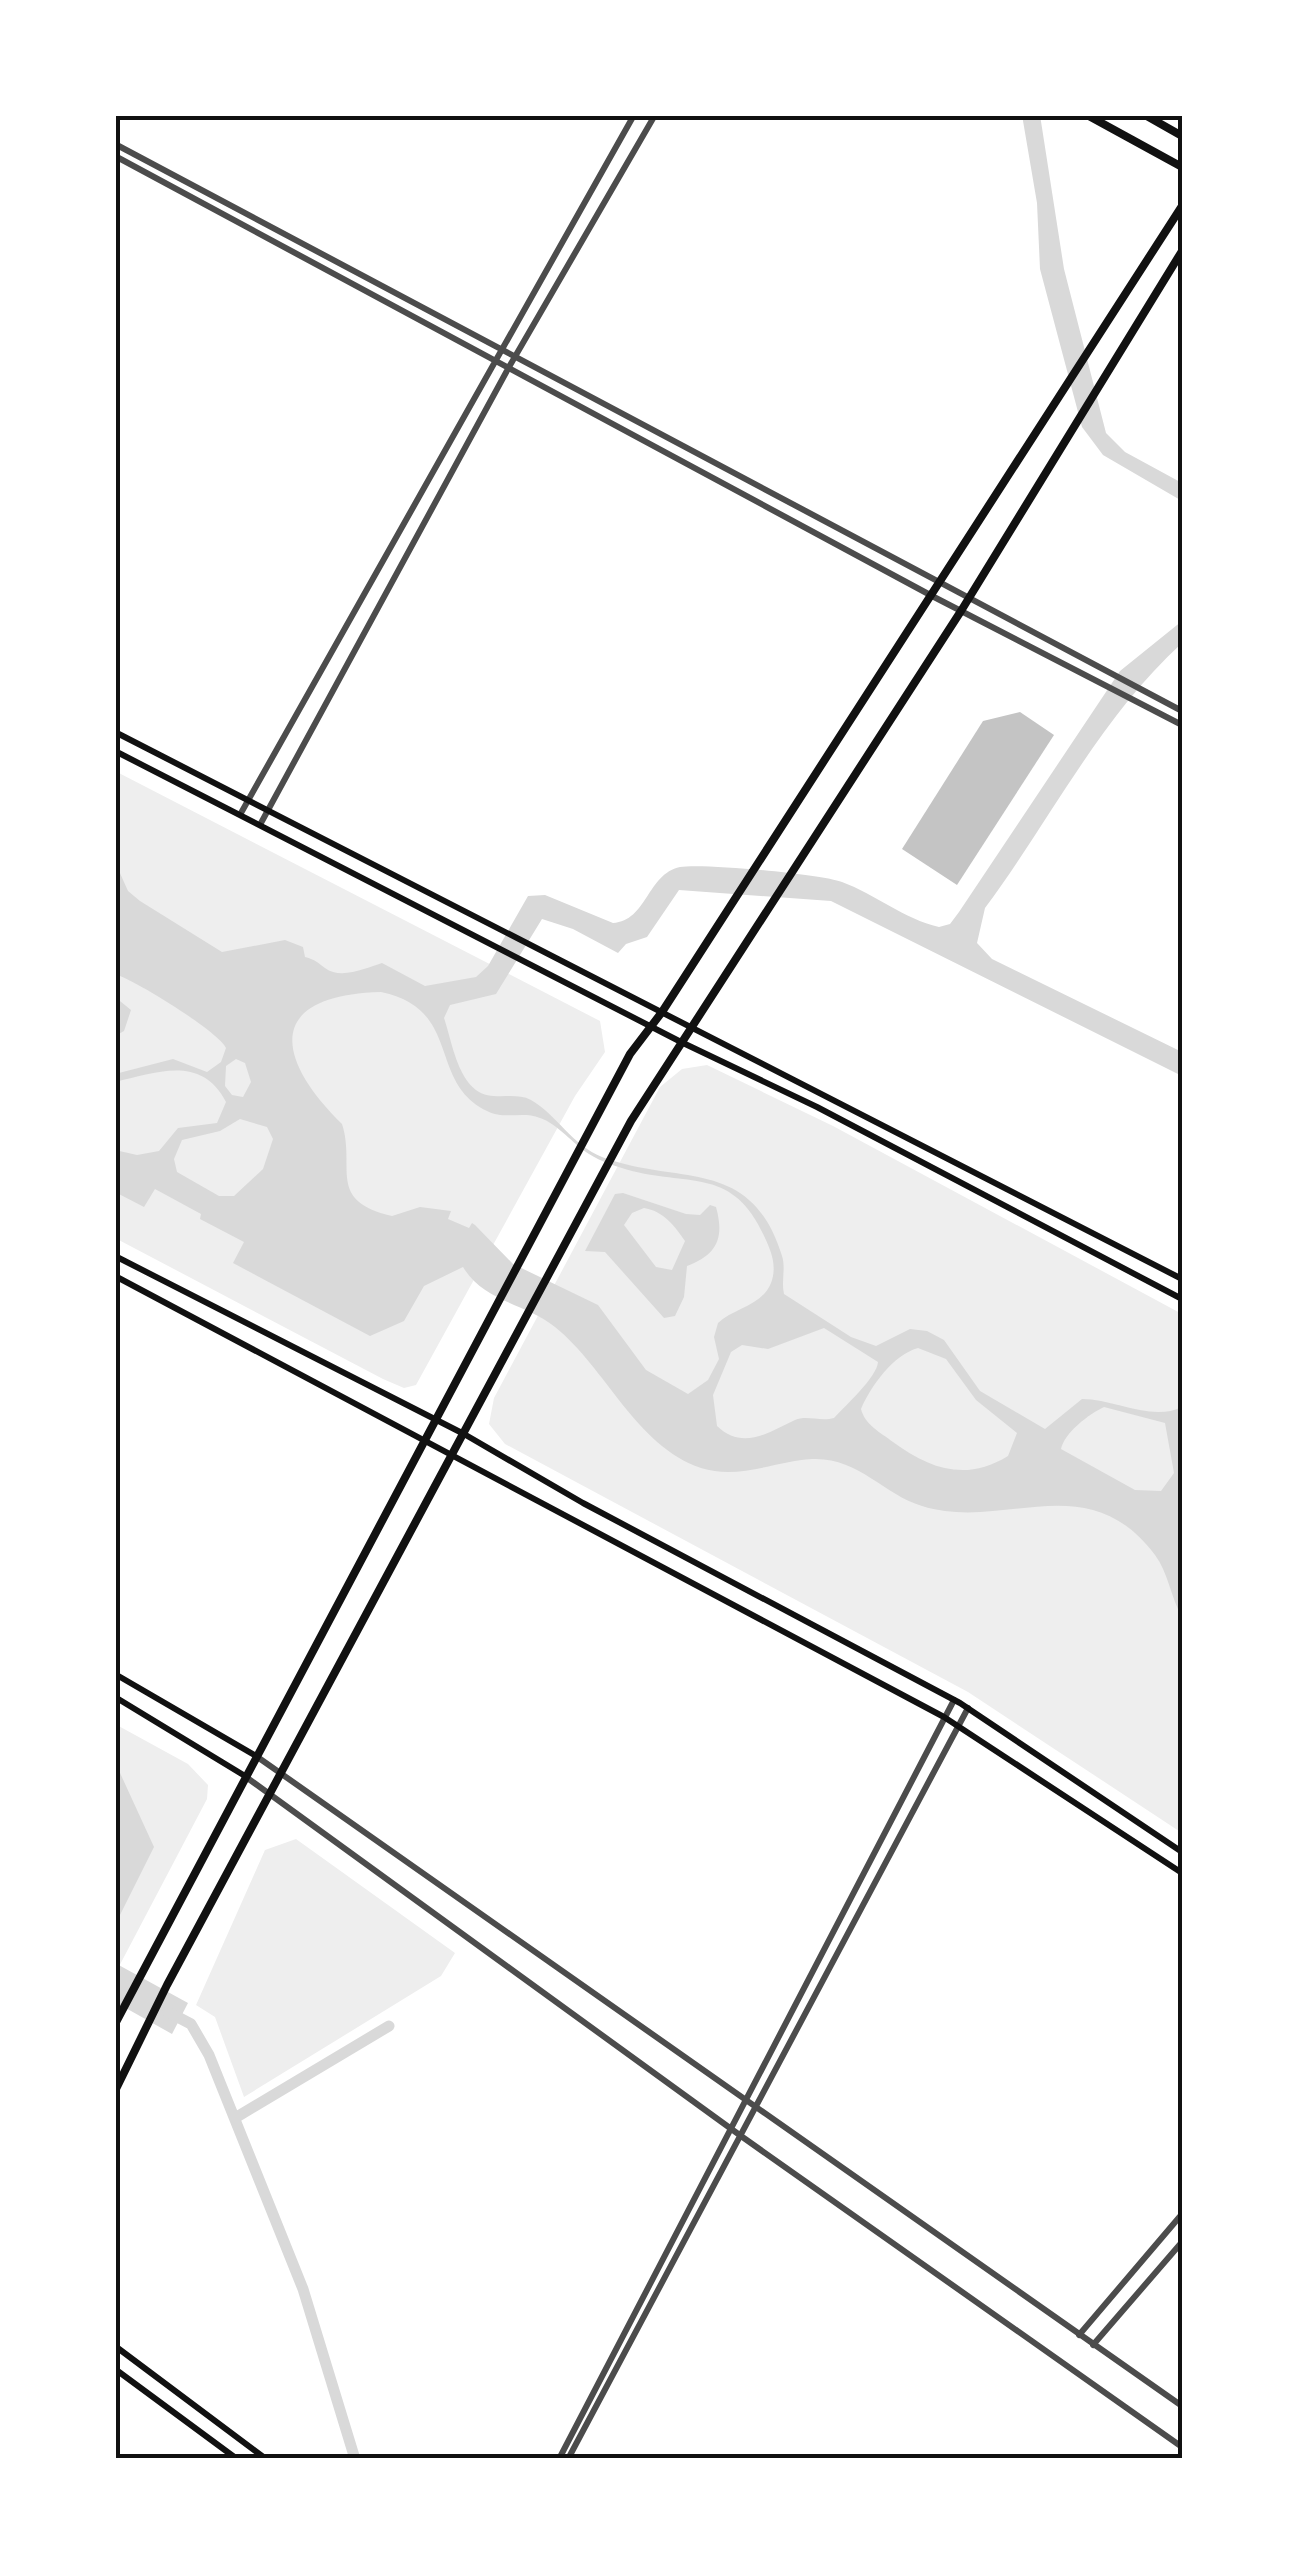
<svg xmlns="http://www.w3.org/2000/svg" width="1297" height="2574" viewBox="0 0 1297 2574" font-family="Mulish,sans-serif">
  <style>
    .green { fill: #eee }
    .water { fill: #d9d9d9; fill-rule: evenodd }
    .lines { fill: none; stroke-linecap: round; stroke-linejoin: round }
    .canal { stroke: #d9d9d9; stroke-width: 11 }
    .building { fill: #c4c4c4 }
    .tertiary { stroke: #4c4c4c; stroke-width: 6 }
    .secondary { stroke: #111; stroke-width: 6 }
    .primary { stroke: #111; stroke-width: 8 }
    .neatline { fill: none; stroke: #111; stroke-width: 4 }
  </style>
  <rect width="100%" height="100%" fill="#fff"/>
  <path class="green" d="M 115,771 L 600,1021 L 605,1052 L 575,1096 L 416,1385 L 404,1388 L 383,1379 L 115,1238 Z
    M 707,1065 L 833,1126 L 1182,1314 L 1182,1833 L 968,1692 L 505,1444 L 489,1424 L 494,1398 L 660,1087 L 682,1069 Z
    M 115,1724 L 188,1764 L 208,1785 L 207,1799 L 115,1974 Z
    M 296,1839 L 455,1953 L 441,1976 L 244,2097 L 215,2017 L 196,2005 L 265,1850 Z"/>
  <path class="water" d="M 1022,115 L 1040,115 L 1064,269 L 1106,433 L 1125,452 L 1182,483 L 1182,501 L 1103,455 L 1082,427 L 1040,269 L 1037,203 Z
    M 1182,621 L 1182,643 C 1100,718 1051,819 985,908 L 977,943 L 992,959 L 1182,1052 L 1182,1076 L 831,901 L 679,890 L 647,937 L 626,944 L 618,953 L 573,929 L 542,919 L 496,994 L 450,1005 L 444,1018 C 453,1044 459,1095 494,1096 C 507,1097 519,1094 531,1100 C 557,1115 572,1145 602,1157 C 678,1186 751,1155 782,1256 C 786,1268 781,1281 784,1294 L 851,1337 L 876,1346 L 910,1329 L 927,1331 L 944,1340 L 980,1391 L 1045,1429 L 1082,1399 C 1115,1399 1152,1422 1182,1407 L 1182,1617 C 1171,1598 1168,1572 1155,1555 C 1087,1464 1005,1532 922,1506 C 883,1494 858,1457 812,1459 C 776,1461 739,1480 701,1468 C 636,1446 606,1368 555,1327 C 525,1303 484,1302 463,1267 L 424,1286 L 404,1321 L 370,1336 L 233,1263 L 244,1242 L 200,1219 L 201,1214 L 155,1189 L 144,1207 L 115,1192 L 115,1150 L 137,1155 L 159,1151 L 178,1128 L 217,1123 L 226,1102 C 201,1054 156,1073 115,1082 L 115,1074 L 173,1059 L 207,1072 L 221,1062 L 226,1048 C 219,1032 135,980 115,974 L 115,862 L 128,891 L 140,901 L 222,952 L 285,940 L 303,947 L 305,957 C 316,960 317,962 325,968 C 341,980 366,968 382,963 L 425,986 L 476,977 L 488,966 L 528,896 L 545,895 L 613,923 C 647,921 647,874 680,867 C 703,863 820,874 842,882 C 875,894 904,919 939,927 L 950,924 L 959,912 L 1120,671 ZM 381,992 C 463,1009 427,1082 487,1111 C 504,1120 523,1111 540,1118 C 558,1124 573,1144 589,1154 C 601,1162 618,1167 632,1171 C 693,1186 734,1168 765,1238 C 772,1253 777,1267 771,1283 C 762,1306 734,1308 718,1323 L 714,1337 L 719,1359 L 708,1380 L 688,1394 L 646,1370 L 598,1305 L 513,1264 L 475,1225 L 472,1223 L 469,1228 L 448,1219 L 451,1211 L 420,1207 L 392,1216 C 326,1201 356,1167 342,1124 C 273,1056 267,995 381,992 ZM 236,1059 L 245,1063 L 251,1082 L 243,1097 L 232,1095 L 225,1086 L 226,1066 ZM 240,1119 L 267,1127 L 273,1139 L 263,1169 L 234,1196 L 219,1196 L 177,1172 L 174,1159 L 182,1140 L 220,1131 ZM 824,1328 L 878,1362 C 877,1377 846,1405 834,1418 C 821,1422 807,1415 795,1420 C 769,1432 743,1451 717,1426 L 713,1395 L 731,1352 L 742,1345 L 768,1349 ZM 918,1348 L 946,1359 L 976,1400 L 1017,1433 L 1008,1456 C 966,1482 930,1469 893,1442 C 880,1432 865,1425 861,1409 C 871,1386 893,1355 918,1348 ZM 1104,1407 L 1165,1423 L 1174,1473 L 1161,1491 L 1135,1490 L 1061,1449 C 1064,1433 1089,1414 1104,1407 Z
    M 115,997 L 131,1010 L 124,1031 L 115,1036 Z
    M 623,1193 L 686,1214 L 700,1215 L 710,1205 L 716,1207 C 725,1239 716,1255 687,1266 L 684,1297 L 675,1316 L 664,1318 L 605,1252 L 585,1251 L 615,1194 ZM 644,1208 C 663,1211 675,1226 685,1241 L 672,1270 L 656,1267 L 624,1225 L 632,1213 Z
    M 115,1762 L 154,1847 L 115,1925 Z
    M 115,1963 L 188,2003 L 172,2034 L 115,2002 Z"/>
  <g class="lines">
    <path class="canal" d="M 168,2012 L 191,2024 L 209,2055 L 303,2289 L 355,2459
      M 235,2118 L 389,2026"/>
  </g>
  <path class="building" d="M 1020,712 L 1054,735 L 957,885 L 902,849 L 983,721 Z"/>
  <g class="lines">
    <path class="tertiary" d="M 115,144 L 1182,711
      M 115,156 L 934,597 L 1182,725
      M 241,813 L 634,115
      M 261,823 L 509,367 L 655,115
      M 256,1756 L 1182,2406
      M 246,1777 L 741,2136 L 1182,2447
      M 1079,2335 L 1182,2214
      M 1093,2345 L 1182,2242
      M 559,2459 L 954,1700
      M 568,2459 L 968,1708"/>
    <path class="secondary" d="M 115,732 L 1182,1279
      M 115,751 L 681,1042 L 817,1107 L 1182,1299
      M 115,1256 L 464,1434 L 583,1503 L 960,1703 L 1182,1852
      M 115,1276 L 944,1717 L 1182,1873
      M 115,1674 L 256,1756
      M 115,1697 L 245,1776
      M 115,2346 L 266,2459
      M 115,2369 L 237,2459"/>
    <path class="primary" d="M 1087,115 L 1182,167
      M 1145,115 L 1182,136
      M 115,2024 L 630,1054 L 662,1012 L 1182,206
      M 115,2091 L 167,1985 L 631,1121 L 961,611 L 1182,251"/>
  </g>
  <rect width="1297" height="2574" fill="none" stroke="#ffffff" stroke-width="235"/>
  <rect x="118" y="118" width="1062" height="2338" class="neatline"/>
</svg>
